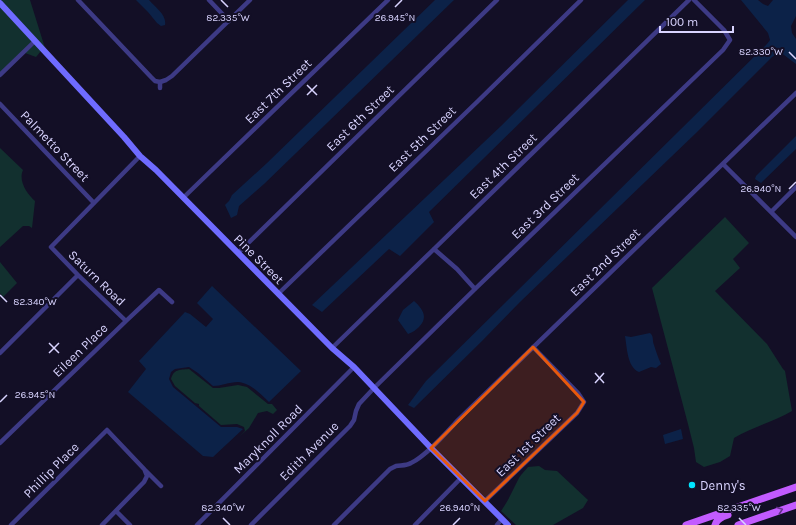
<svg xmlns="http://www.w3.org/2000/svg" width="796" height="525" viewBox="0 0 796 525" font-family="Karla,sans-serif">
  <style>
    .green { fill: #12302f }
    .water { fill: #0c2248 }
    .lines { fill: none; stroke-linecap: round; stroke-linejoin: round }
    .street { stroke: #3d3a85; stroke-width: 4.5 }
    .secondary { stroke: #6f6bff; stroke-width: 6 }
    .primary { stroke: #c25bff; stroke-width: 7 }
    .oneway { stroke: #623188 }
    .marked { fill: #e8590c; fill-opacity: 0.2; stroke: #e8590c; stroke-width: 3; stroke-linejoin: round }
    .ticks { fill: none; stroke: #d9d4ff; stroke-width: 1.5 }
    .poi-dot { fill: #00e5ff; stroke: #130f26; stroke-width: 1.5 }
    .labels { text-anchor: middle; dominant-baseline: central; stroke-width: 4; stroke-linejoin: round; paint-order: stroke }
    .street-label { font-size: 13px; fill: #d9d4ff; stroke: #130f26 }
    .poi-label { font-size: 13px; fill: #d9d4ff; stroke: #130f26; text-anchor: start }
    .ticks-label { font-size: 10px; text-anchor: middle; fill: #d9d4ff; stroke: #130f26; stroke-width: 4; stroke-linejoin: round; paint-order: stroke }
  </style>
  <rect width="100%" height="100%" fill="#130f26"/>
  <path class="green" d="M 1,0 L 30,0 L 45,48 Z
    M 0,7 L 41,51 L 36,57 L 25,53 L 0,74 Z
    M 0,148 L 23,170 C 18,181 27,194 35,201 L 32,228 L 29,226 L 23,226 L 0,247 Z
    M 725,217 L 749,243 L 733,259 L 740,268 L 715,291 L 767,344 L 783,369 L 785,371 L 792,411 C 773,422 752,427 734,438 L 730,456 L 720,462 L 704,467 L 696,462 L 694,448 L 688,424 L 652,288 Z
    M 0,262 L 17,283 L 3,297 L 0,293 Z
    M 189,369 L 213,388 L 219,388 L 238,385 L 247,387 L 268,404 L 272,404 L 277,410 L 273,414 L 267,411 L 258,413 L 249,428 L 239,437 L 245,431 L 244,427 L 237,424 L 221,425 L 199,406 L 199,404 L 195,403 L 175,386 L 171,379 C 174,369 179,370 189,369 Z
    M 539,466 L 545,470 L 557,471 L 588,500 L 583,508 L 553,525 L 516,525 L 501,511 C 509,500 512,491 518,480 C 520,475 525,471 528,467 Z"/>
  <path class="water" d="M 136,0 L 149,0 C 155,7 167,15 165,25 L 161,26 L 157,23 L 148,12 Z
    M 435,0 L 454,0 L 264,184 L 239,206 L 237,215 L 231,218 L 225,205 L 229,201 L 232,195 L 267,163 Z
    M 628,0 L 645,0 L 429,212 L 434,222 L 400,256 L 389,249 L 322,312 L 312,305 L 501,126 Z
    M 741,0 L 758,0 L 763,4 L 768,6 L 773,0 L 796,0 L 796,16 L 791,26 L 792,33 L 796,39 L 796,64 L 780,52 L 772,57 L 696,133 L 520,302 L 482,341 L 414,408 L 408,405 L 426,381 L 767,44 L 770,40 L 768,33 Z
    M 796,136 L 796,149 L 761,183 L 755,179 L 756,176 Z
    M 212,286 L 301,371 L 269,402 C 260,394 251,383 238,382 C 229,382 221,386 213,386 L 198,373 L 189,367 L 175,369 L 171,372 L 169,379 L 173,387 L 221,427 L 237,427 L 243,429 L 213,457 L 203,456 L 128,392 L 146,369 L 139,361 L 185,312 L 190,314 L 206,327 L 213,319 L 197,303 Z
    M 414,301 C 422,308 429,317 419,327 C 416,330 413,332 408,334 L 398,320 L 403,310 Z
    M 650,333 C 654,336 652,340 654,345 C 656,351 658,358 661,364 L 656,368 L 651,367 L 639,372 C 627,367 627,347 625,336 L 631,337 Z
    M 681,429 L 683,439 L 665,444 L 663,435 Z"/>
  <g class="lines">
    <path class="street" d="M 78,0 L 151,77 L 155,81 L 160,82
      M 209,0 L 229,21
      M 0,75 L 35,41
      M 160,82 L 166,80 L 172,76 L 250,0
      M 160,88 L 160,82
      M 0,104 L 94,203
      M 723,164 L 796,237
      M 183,198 L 388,0
      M 771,212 L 796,187
      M 434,249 L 457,269 L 475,289
      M 238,253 L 497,0
      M 278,294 L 478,101 L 581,0
      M 126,321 L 78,275 L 51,247 L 140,156
      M 332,348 L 434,249 L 689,0
      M 0,353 L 78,275
      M 0,443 L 126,321 L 159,290 L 172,302
      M 485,501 L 577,413 L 584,402 L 578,393 L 533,347
      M 116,511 L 130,525
      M 11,525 L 107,430 L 145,470 L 161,486
      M 102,525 L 144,482 L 147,476 L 145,471
      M 197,525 L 354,367
      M 251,525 L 350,426 L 354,420 L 356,411 L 359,404 L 374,388 L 475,289 L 723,50 L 730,40 L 724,30 L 694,0
      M 334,525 L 390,469 C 392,468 394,467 396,466 C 401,465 406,466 411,463 C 426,456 446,433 458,420 L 796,93
      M 415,525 L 461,478
      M 497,525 L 502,519"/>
    <path class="secondary" d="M 0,3 L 124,137 L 140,156 L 156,170 L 332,348 L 354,367 L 431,448 L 508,525"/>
    <path class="primary" d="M 686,525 L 796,487
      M 715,525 C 717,519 722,517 728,515
      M 738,525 L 796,505"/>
  </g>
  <defs><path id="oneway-chevron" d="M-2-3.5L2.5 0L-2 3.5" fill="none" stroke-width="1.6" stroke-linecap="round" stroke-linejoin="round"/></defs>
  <use class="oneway" href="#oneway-chevron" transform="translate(780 510) rotate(-20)"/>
  <path class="marked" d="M 533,347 L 584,402 L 577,413 L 485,501 L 431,448 Z"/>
  <path class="ticks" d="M 221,0 L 228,7M 395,7 L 402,0M 789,52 L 796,59M 307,85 L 317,95M 307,95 L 317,85M 789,189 L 796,182M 0,295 L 7,302M 49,343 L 59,353M 49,353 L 59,343M 595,373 L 604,383M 595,383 L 604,373M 0,402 L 7,395M 223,518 L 230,525M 739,518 L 746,525M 453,525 L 460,518"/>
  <circle class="poi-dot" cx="692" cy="485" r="4"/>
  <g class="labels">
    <g class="street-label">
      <text transform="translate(278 91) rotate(-44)">East 7th Street</text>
      <text transform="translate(360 118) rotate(-44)">East 6th Street</text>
      <text transform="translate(422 139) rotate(-44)">East 5th Street</text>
      <text transform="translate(55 146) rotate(46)">Palmetto Street</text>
      <text transform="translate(503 166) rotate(-44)">East 4th Street</text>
      <text transform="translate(545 206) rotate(-44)">East 3rd Street</text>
      <text transform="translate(259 259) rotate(45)">Pine Street</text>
      <text transform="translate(605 262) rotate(-44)">East 2nd Street</text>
      <text transform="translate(97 278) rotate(44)">Saturn Road</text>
      <text transform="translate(80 350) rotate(-44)">Eileen Place</text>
      <text transform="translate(268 439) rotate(-45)">Maryknoll Road</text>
      <text transform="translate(528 445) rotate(-44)">East 1st Street</text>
      <text transform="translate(309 451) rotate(-45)">Edith Avenue</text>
      <text transform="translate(51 470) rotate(-45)">Phillip Place</text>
    </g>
    <g class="poi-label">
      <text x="700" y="485">Denny's</text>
    </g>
  </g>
  <g class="ticks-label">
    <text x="228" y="21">82.335°W</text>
    <text x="395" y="21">26.945°N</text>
    <text x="761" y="55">82.330°W</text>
    <text x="761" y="192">26.940°N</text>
    <text x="35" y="305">82.340°W</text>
    <text x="35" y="398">26.945°N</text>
    <text x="460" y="511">26.940°N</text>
    <text x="223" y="511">82.340°W</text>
    <text x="739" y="511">82.335°W</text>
  </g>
  <path d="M660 26v6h73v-6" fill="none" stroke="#d9d4ff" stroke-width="2"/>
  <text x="666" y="26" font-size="12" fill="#d9d4ff" stroke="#130f26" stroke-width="3" paint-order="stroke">100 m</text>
</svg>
